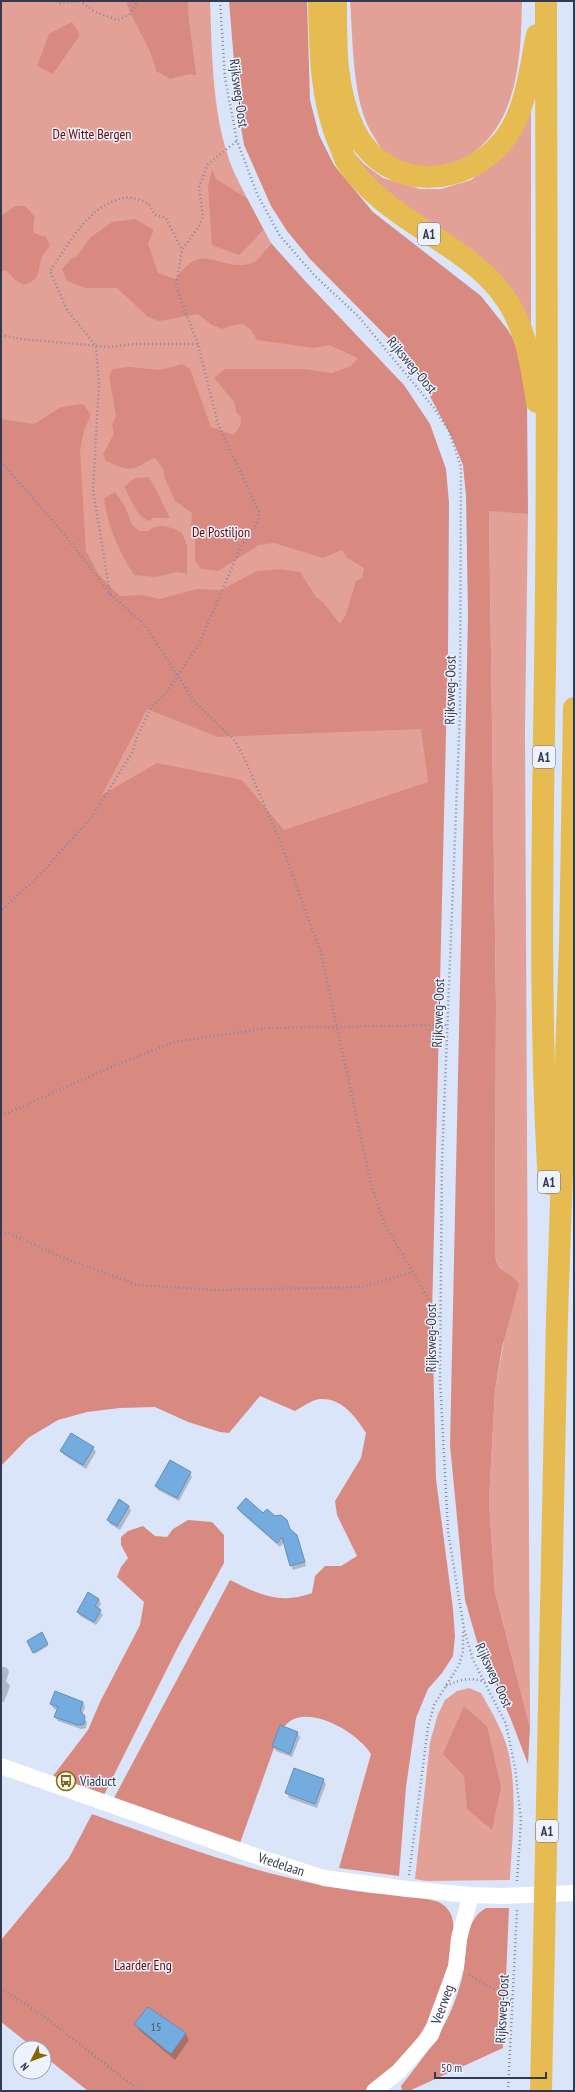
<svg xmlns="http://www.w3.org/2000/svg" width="575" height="2092" viewBox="0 0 575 2092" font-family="'PT Sans Narrow',sans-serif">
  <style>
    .green { fill: #e3a097 }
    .forest { fill: #d88a80; fill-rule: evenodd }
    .shadow { fill: #0003 }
    .building { fill: #74ace0; stroke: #638eb7 }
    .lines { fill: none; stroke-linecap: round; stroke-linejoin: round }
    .path { stroke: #818a9f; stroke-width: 2.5; stroke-dasharray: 1 3; stroke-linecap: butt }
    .street { stroke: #fff; stroke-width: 16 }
    .highway { stroke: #e6bc52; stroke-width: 22 }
    .labels { text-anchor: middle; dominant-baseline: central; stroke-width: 3; stroke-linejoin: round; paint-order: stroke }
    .number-label { font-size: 12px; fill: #425673 }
    .shield { fill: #edf2fd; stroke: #6a7183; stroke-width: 1 }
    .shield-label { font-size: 13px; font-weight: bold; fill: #323a4f }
    .street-label { font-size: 14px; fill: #323a4f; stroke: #edf2fd }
    .park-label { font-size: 14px; fill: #660608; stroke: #edf2fd }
    .poi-label { font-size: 14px; fill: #323a4f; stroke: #edf2fd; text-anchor: start }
  </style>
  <rect width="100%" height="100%" fill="#dbe5fa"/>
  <path class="green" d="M 1,1 L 210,1 C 212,51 212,108 228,156 C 232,170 240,184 247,198 L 235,191 L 257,237 L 264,230 L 271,243 L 266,248 L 337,324 L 437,464 L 429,1179 L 1,1286 Z
    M 350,1 L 522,1 C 521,54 519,119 473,153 C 468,156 463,162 458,164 C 451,167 439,167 431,168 C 422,169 398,165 391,159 C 383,153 376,140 371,132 C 352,99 353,39 350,1 Z
    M 531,112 L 531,331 L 377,187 L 349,148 L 364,164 L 383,178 L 420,189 L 441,189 L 471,180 L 487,168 L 511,146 Z
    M 489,510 L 528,514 L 525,730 L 530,1727 L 495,1592 L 489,1501 L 495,1391 L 515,1279 C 504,1272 497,1268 495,1255 L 496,1005 Z
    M 469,1688 L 481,1693 C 491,1711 503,1730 508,1751 C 518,1792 512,1839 510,1880 L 426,1881 L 415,1879 L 430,1742 L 438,1714 L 445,1700 L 457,1691 Z"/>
  <path class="forest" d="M 126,1 L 188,1 C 188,26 194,50 196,75 L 189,74 L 170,79 L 156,71 C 151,45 134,26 126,1 Z
    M 229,1 L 307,1 L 310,100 L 319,135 L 334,165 L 373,212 L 481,296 L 508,330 L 517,345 L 527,400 L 528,514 L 489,511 L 496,1005 L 495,1255 C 498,1275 510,1270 519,1284 L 502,1348 L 495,1391 L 489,1501 L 495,1592 L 530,1727 L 528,1764 L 510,1717 L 480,1652 L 465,1600 L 450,1445 L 468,616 L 466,496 L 463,465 L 451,436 L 416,370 L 395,345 L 310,259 L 287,231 L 271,206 L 244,145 L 238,110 Z
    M 72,22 L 80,35 L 53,74 L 37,66 L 49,34 Z
    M 212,170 L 216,179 L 247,198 L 264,230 L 239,255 L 212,245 L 208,187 Z
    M 15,206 L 25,206 L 35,217 L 33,227 L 34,233 L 46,237 L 50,246 C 47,250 43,253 42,257 C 37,271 42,279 24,285 L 15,280 L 6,270 L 1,272 L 1,216 Z
    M 135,219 L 154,230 L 148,243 L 158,273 L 175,279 C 181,272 189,261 199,259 C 213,256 232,270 252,263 C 259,261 266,248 271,243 L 306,282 L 404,385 L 430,424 L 446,469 L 449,503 L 448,651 L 432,1315 L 436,1479 L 453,1609 L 455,1636 L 453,1656 L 442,1673 L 428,1689 L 416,1718 L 406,1787 L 399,1876 L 339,1868 L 371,1754 C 359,1735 321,1711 297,1718 C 289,1720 283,1727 279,1734 L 240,1843 L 114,1798 L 230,1580 C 258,1594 280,1605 312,1593 L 315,1576 L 325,1566 L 341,1566 L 357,1556 L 337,1515 L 335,1501 L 361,1458 L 366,1433 C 356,1417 342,1398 321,1399 C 313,1399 302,1407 295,1411 L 260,1396 L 229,1433 L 220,1432 L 188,1422 L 155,1407 L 120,1408 L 87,1412 L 58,1420 L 28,1438 L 1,1466 L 1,419 L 34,424 L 61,407 L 83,404 L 91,415 L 84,430 L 80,451 L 86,551 L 99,575 L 120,596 L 142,595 L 159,599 L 197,589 L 221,590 L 257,571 L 279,569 L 300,572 L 316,597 L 323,602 L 340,624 L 346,614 L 356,581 L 362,578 L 364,568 L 347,558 L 342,550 L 323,558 L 274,543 L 259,545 L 218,571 L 202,569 L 195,561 L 195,531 L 191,527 L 192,513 L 175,501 L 164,476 L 164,470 L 155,458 C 147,460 142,466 134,468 C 125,471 114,464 106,461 L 103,454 L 114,434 L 112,425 L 116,416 L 109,376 L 113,369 L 129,367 L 160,370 L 182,364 L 190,369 L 211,427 L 234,435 L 240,426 L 241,417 L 236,412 L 234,402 L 214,378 L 225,369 L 304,369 L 332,373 L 351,366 L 358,358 L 329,345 L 314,348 L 257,340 L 251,330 L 243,324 L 230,326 L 222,329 L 212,325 L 198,314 L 159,321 L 148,317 L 117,288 L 85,288 L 67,281 L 62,269 L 71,259 L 76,257 L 91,237 L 112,222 ZM 147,709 L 218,737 L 421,729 L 428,782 L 284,830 L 242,780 L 157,763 L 102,795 Z
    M 148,477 C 154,482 165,509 170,518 L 153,518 L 150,521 C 136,518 131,498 124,487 L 135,478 Z
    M 115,492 L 125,506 L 132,525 L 139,531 L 148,531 C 159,522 170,527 182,533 L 187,546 L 187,574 L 178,572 L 155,577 L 134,575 C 119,552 107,525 104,498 Z
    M 188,1520 L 212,1522 L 224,1535 L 224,1563 L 178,1647 L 104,1795 L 53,1776 L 88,1730 L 100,1702 L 140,1625 L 144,1602 L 117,1577 L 121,1567 L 128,1558 L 121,1545 L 121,1537 L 128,1531 L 143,1526 L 155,1536 L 167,1537 L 173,1529 Z
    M 464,1706 L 487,1726 L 501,1787 L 492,1830 L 467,1809 L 464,1776 L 443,1754 Z
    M 92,1814 C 185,1847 271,1881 371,1893 C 386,1895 431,1896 442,1904 C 457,1914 454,1932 451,1948 C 449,1959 448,1972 445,1984 C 438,2008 414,2048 395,2066 C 386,2075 375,2083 365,2091 L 88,2091 L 44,2056 L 44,2048 L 34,2048 L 1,2022 L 1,1940 L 69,1858 Z
    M 486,1908 L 509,1908 L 503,2048 L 409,2091 L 402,2091 L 401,2086 C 430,2049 450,2025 462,1978 C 468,1955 462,1921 486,1908 Z"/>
  <path class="shadow" d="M 93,1448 L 96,1452 L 86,1469 L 64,1455 L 61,1451 Z
    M 190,1473 L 192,1477 L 179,1501 L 158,1490 L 156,1486 Z
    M 119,1501 L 129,1506 L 131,1511 L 120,1530 L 110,1524 L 108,1520 Z
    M 238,1508 L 286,1520 L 291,1531 L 299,1541 L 306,1566 L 293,1570 L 284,1542 L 280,1547 L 241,1513 Z
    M 99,1599 L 101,1604 L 98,1609 L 103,1615 L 96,1625 L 80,1616 L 78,1612 Z
    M 42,1634 L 48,1646 L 35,1654 L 28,1641 Z
    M 1,1666 L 7,1668 L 9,1672 L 6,1681 L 10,1686 L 4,1702 L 1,1701 Z
    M 83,1702 L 85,1707 L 82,1715 L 87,1722 L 86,1728 L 81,1729 L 58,1721 L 55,1717 L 58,1710 L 54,1709 L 51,1704 Z
    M 297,1733 L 300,1737 L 292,1757 L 276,1751 L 273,1746 Z
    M 323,1779 L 326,1784 L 317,1808 L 289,1798 L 287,1793 Z
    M 135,2024 L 185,2033 L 189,2040 L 175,2060 L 139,2030 Z"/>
  <path class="building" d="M 71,1433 L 94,1447 L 83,1465 L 60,1451 Z
    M 170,1460 L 191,1472 L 177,1498 L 155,1486 Z
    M 246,1498 L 263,1513 L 267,1509 L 275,1516 L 281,1515 L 287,1520 L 290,1529 L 297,1535 L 305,1562 L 290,1566 L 282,1537 L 277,1543 L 237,1508 Z
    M 119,1499 L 129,1506 L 117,1526 L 107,1520 Z
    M 88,1592 L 99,1599 L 95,1606 L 101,1610 L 94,1622 L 77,1612 Z
    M 42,1632 L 48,1644 L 33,1653 L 27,1641 Z
    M 55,1691 L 83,1702 L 80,1711 L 85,1716 L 84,1724 L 78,1725 L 54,1717 L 58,1707 L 50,1704 Z
    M 280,1725 L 298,1732 L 290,1754 L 272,1746 Z
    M 294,1768 L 324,1779 L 315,1804 L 285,1793 Z
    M 148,2007 L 186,2033 L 171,2054 L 134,2024 Z"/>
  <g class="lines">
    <path class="path" d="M 56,1 L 60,3 L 80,1 L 95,12 L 118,20 L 129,15 L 138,1
      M 220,1 L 225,78 L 237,141 L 258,196 L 280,236 L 315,276 L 358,316 L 434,408 L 449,431 L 461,467 L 460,712 L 442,1160 L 440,1379 L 448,1531 L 464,1629 L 473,1660 L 506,1724 L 515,1768 L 521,1820 L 517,1881
      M 1,335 L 21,339 L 110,347 L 134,344 L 198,344 L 218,424 L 259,512 L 258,521 L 239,551 L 199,644 L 166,693 L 152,706 L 137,737 L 132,753 L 91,818 L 35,880 L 1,910
      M 198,344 L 176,287 L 182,250 L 200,225 L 203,216 L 199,187 L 208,164 L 237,141
      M 1,462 L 66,536 L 110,594 L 145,625 L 194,701 L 235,741 L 243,755 L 282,846 L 321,953 L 371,1184 L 384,1223 L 440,1319
      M 110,594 L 93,490 L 99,384 L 96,346 L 67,310 L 50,271 C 69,244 89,204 124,198 C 130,196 141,201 148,203 L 155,215 L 166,218 L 182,250
      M 1,1116 L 109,1068 L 174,1042 L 267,1028 L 447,1025
      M 1,1232 L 9,1233 L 61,1257 L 138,1285 L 217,1290 L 363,1287 L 412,1272
      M 446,1686 C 461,1679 470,1677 485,1682
      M 409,1875 L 428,1727 L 434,1705 L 459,1665 L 463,1651 L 463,1632
      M 469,1975 L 513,2001
      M 1,1988 L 42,2015 L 140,2091
      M 508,2091 L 517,1910"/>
    <g class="street">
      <path id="s1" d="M 1,1766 L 250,1854 L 324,1878 L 407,1889 L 471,1895 L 503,1896 L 574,1893"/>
      <path id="s2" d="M 374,2091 L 398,2072 L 431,2035 L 456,1967 L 459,1938 L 471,1895"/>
    </g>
    <path class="highway" d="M 319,1 C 320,49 320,96 338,141 C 341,147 343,155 346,161 C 388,226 479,245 513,311 C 528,339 532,371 537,402
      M 336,1 C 336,45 335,89 354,129 C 386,195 472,190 510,131 C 527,103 530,67 537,35
      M 546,1 C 546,197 548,393 546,589 C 544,787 537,986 549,1184
      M 541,2091 L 557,1317 L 570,944 L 574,708"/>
  </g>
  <defs>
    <symbol id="bus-ring" viewBox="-11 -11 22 22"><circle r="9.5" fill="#edf2fd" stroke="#866701" stroke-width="1.5"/><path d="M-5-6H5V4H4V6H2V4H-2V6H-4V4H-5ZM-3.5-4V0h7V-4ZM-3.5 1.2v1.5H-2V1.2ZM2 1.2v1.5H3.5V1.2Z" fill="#866701"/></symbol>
  </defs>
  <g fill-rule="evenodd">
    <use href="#bus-ring" x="55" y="1770" width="22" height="22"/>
  </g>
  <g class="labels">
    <g class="number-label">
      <text x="156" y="2026">15</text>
    </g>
    <g class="shield">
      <rect x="418" y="223" width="22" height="22" rx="3"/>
      <rect x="533" y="746" width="22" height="22" rx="3"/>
      <rect x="538" y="1171" width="22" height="22" rx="3"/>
      <rect x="536" y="1820" width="22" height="22" rx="3"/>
    </g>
    <g class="shield-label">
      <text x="429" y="234">A1</text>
      <text x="544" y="757">A1</text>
      <text x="549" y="1182">A1</text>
      <text x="547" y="1831">A1</text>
    </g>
    <g class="street-label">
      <text transform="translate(239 93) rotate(82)">Rijksweg-Oost</text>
      <text transform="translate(412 365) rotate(50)">Rijksweg-Oost</text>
      <text transform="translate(450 690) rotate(-89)">Rijksweg-Oost</text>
      <text transform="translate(438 1013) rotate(-88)">Rijksweg-Oost</text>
      <text transform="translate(431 1338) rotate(-90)">Rijksweg-Oost</text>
      <text transform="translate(494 1675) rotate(65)">Rijksweg-Oost</text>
      <text stroke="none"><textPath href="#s1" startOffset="297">Vredelaan</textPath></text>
      <text stroke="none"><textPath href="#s2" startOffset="113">Veerweg</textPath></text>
      <text transform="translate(502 2009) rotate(-87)">Rijksweg-Oost</text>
    </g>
    <g class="park-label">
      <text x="92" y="134">De Witte Bergen</text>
      <text x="221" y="532">De Postiljon</text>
      <text x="143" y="1965">Laarder Eng</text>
    </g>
    <g class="poi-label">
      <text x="80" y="1781">Viaduct</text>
    </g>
  </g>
  <rect width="575" height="2092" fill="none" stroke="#323a4f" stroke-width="4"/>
  <g transform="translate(32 2060) rotate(228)"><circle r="19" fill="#edf2fd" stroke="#a2a8b7"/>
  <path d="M0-3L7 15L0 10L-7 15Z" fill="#866701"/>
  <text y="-6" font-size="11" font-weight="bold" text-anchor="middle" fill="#323a4f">N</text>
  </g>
  <path d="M435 2072v6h111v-6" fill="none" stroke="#323a4f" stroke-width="2"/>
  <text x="441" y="2072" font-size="12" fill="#323a4f" stroke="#edf2fd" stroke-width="3" paint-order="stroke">50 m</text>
</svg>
